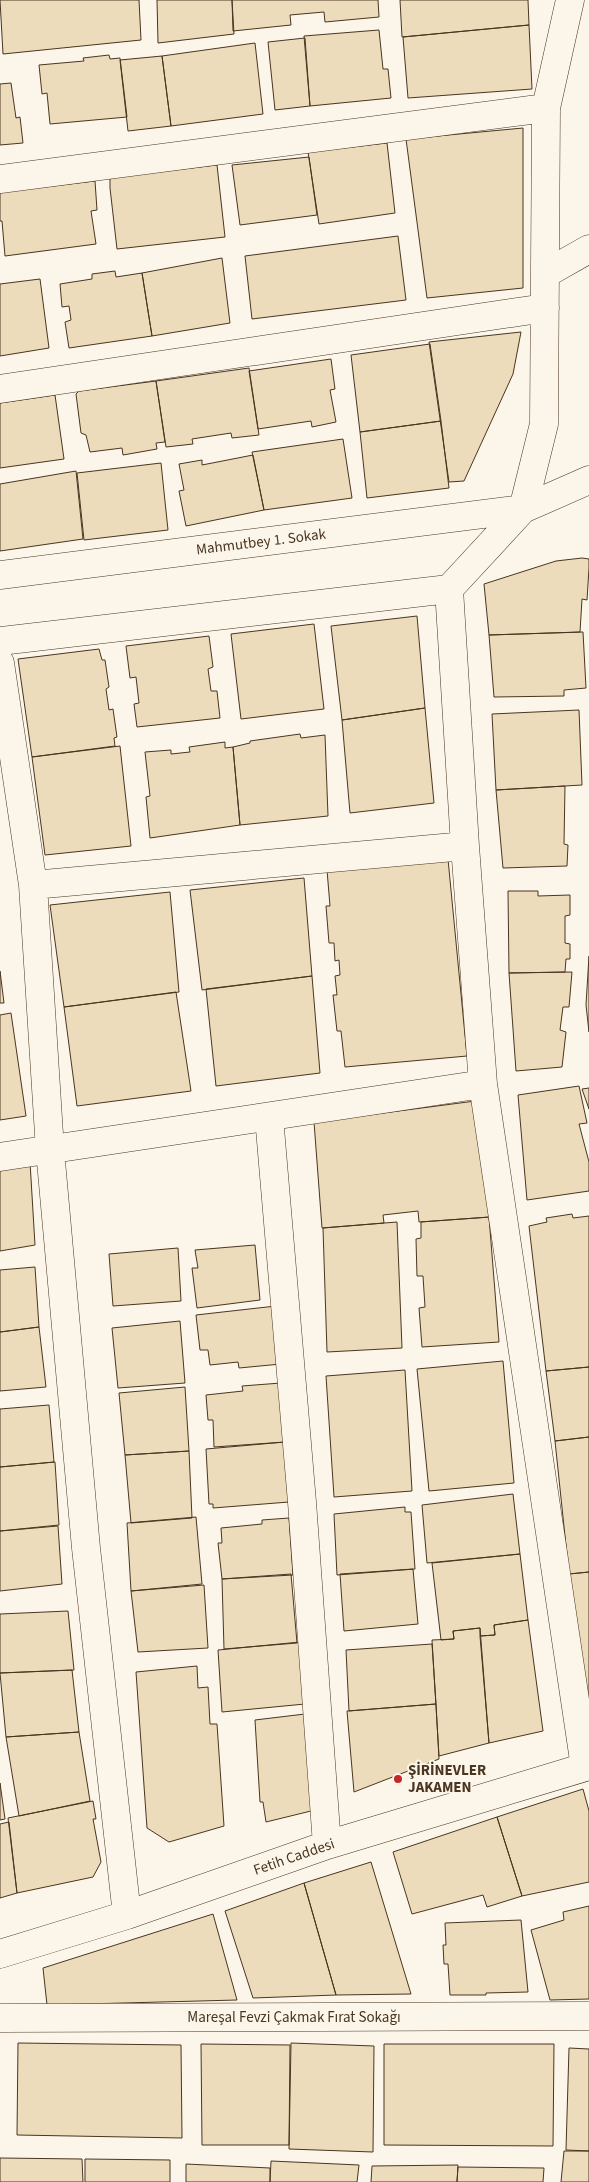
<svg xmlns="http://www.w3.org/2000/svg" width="589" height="2182" viewBox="0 0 589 2182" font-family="'Source Sans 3',sans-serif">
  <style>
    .building { fill: #ecdcbc; stroke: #4a3520 }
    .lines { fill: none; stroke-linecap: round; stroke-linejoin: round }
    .minor-casing { stroke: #4a3520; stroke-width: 29 }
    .minor { stroke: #fbf6e9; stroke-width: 28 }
    .poi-dot { fill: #c62828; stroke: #fbf6e9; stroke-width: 2 }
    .labels { text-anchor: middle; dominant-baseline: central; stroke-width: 4; stroke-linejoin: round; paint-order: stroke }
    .street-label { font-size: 15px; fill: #4a3520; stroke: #fbf6e9 }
    .poi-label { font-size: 15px; font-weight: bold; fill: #4a3520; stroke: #fbf6e9; text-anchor: start }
  </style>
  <rect width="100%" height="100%" fill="#fbf6e9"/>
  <path class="building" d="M 0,0 L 139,0 L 141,40 L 3,54 Z
    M 157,0 L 232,0 L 234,34 L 158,43 Z
    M 232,0 L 378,0 L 379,17 L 325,22 L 324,12 L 290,15 L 291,25 L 233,31 Z
    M 400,0 L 528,0 L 529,25 L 402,37 Z
    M 529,25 L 532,89 L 408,98 L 403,37 Z
    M 379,30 L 383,69 L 388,69 L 391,98 L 310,106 L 304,36 Z
    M 305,38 L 310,106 L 275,110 L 268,42 Z
    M 255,43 L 263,114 L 171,126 L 162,56 Z
    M 109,55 L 110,59 L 120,58 L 127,117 L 50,124 L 47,93 L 42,94 L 39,65 L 84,61 L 83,58 Z
    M 162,56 L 171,126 L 128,131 L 120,60 Z
    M 11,83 L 16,118 L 20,117 L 23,143 L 0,145 L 0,84 Z
    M 523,128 L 523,288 L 427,298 L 406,139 Z
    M 387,143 L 395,213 L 319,224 L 308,152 Z
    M 309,157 L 317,215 L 240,225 L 232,165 Z
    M 217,165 L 225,237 L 117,249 L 110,188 L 110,179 L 113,177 Z
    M 95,181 L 97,210 L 91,211 L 96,244 L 5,256 L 2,221 L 0,221 L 0,192 Z
    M 398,236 L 406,300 L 252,319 L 245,256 Z
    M 222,258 L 230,323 L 152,336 L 142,273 Z
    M 115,271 L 116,277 L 142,273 L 152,336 L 69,348 L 65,322 L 71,320 L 69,306 L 62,307 L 60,284 L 92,279 L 92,274 Z
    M 40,279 L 49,348 L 0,356 L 0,284 Z
    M 521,332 L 513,374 L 464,481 L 449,482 L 429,342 Z
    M 430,344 L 441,421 L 360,432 L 351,355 Z
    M 331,359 L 335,389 L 330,390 L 336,422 L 312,427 L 311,421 L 258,429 L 249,371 Z
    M 249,368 L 259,435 L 232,438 L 231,433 L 192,439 L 193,444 L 166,447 L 156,381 Z
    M 156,381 L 165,442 L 156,443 L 157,449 L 123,455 L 122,448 L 90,452 L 86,435 L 81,433 L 76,394 L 79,391 Z
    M 55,395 L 64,459 L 0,468 L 0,403 Z
    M 441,421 L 449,488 L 367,498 L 360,432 Z
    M 343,439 L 352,498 L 264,510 L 252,452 Z
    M 253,455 L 264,510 L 186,526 L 179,491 L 184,490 L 179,464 L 202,460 L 202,465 Z
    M 161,463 L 168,530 L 84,540 L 77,473 Z
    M 76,471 L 83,539 L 0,551 L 0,484 Z
    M 582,558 L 589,559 L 589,568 L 587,600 L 582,599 L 580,632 L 489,635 L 484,584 L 556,561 Z
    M 417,616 L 425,708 L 342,720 L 331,626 Z
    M 314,624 L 324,709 L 241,719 L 231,634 Z
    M 583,632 L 586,688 L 564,690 L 564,696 L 494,697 L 489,635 Z
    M 209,636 L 213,667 L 208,669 L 211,691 L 217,691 L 220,718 L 137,727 L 134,704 L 139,703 L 136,677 L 130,678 L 126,646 Z
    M 99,649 L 102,660 L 105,660 L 109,687 L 106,689 L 109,710 L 113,709 L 117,737 L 114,738 L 115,746 L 32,757 L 18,659 Z
    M 425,708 L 434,803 L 350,813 L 342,720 Z
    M 579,710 L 582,785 L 496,790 L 492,714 Z
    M 300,734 L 301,738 L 325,735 L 328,816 L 240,825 L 233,747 L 250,743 L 250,741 Z
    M 225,742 L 225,748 L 233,747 L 240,825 L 150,838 L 146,797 L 150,796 L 145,752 L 171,750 L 171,754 L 190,752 L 189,747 Z
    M 120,746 L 131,846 L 45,855 L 32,757 Z
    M 565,786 L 564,844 L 568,845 L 567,866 L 503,868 L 496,790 Z
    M 448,859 L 467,1056 L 345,1067 L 341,1031 L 337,1031 L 333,995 L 337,995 L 335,976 L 340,975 L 339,960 L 335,961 L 334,943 L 329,943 L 326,906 L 330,906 L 327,870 Z
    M 304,878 L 312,976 L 202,990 L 190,890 Z
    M 508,891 L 538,891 L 538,896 L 570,895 L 570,915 L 565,916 L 565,943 L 570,944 L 570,959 L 566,959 L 565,972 L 509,973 Z
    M 170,892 L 179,992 L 64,1007 L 50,905 Z
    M 589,956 L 589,1032 L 586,1005 Z
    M 0,971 L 4,1003 L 0,1003 Z
    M 572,972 L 569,1007 L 563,1007 L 560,1030 L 566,1032 L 562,1067 L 516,1071 L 509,973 Z
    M 312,976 L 320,1073 L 216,1086 L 206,989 Z
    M 176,992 L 191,1091 L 77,1106 L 64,1007 Z
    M 11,1013 L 26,1116 L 0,1120 L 0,1015 Z
    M 579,1086 L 587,1123 L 579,1124 L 589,1162 L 589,1191 L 527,1200 L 518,1095 Z
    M 589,1088 L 589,1109 L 582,1089 Z
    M 483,1100 L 491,1217 L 419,1222 L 418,1211 L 383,1215 L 384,1223 L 322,1228 L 314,1122 Z
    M 30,1162 L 35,1245 L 0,1251 L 0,1166 Z
    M 572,1214 L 573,1218 L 589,1216 L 589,1367 L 546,1371 L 529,1226 L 547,1222 L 546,1218 Z
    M 489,1217 L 499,1342 L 422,1347 L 419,1308 L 425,1307 L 423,1276 L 417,1276 L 416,1239 L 421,1238 L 421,1222 Z
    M 397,1222 L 402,1348 L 327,1352 L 323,1228 Z
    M 255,1245 L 260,1300 L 197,1308 L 192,1268 L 198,1268 L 195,1250 Z
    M 178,1248 L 181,1301 L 113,1306 L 109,1254 Z
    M 35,1267 L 39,1327 L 0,1332 L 0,1270 Z
    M 276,1306 L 281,1364 L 239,1368 L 238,1362 L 210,1365 L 208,1350 L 200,1350 L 196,1315 Z
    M 180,1321 L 185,1383 L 118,1388 L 112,1328 Z
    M 39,1327 L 46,1387 L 0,1391 L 0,1332 Z
    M 503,1361 L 514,1483 L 429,1491 L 417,1369 Z
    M 589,1367 L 589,1437 L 555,1441 L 546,1371 Z
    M 405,1370 L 412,1491 L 334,1497 L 326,1376 Z
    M 281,1383 L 285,1442 L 214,1447 L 213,1420 L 208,1420 L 206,1395 L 243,1391 L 242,1386 Z
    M 185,1387 L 189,1451 L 125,1455 L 119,1393 Z
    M 49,1405 L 54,1462 L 0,1467 L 0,1409 Z
    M 589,1437 L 589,1572 L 569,1574 L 555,1441 Z
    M 285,1442 L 289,1502 L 213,1508 L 213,1504 L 209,1504 L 206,1449 Z
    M 189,1451 L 192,1518 L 131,1523 L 125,1455 Z
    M 55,1462 L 59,1525 L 0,1531 L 0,1467 Z
    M 513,1494 L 520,1554 L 427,1563 L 422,1505 Z
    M 405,1507 L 405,1512 L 411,1512 L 415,1569 L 337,1575 L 334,1514 Z
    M 196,1517 L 202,1584 L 131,1591 L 127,1523 Z
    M 289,1518 L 293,1575 L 222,1579 L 218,1543 L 222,1543 L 221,1528 L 262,1524 L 262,1520 Z
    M 58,1526 L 62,1584 L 0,1591 L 0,1531 Z
    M 520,1554 L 528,1620 L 494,1625 L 495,1635 L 480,1636 L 480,1628 L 453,1631 L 454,1639 L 441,1640 L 432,1563 Z
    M 413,1569 L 418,1624 L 344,1631 L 340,1574 Z
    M 589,1572 L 589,1710 L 569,1574 Z
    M 291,1574 L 297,1643 L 224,1649 L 222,1579 Z
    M 204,1585 L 208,1648 L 138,1652 L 131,1591 Z
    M 68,1611 L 74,1670 L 0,1673 L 0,1614 Z
    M 528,1620 L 543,1731 L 489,1743 L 480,1636 L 495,1635 L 494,1625 Z
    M 480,1628 L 489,1743 L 439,1756 L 432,1640 L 454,1639 L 453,1631 Z
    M 300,1642 L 305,1704 L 222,1712 L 218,1650 Z
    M 432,1644 L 436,1704 L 349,1711 L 346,1650 Z
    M 197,1666 L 198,1688 L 208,1687 L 210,1724 L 217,1724 L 224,1826 L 169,1842 L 147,1828 L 136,1672 Z
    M 72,1670 L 79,1732 L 6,1737 L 0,1673 Z
    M 436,1704 L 439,1759 L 354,1792 L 347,1711 Z
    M 305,1714 L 315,1810 L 266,1822 L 263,1802 L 260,1802 L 255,1720 Z
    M 79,1732 L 90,1801 L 19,1816 L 6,1737 Z
    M 0,1783 L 5,1819 L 0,1820 Z
    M 583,1789 L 589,1811 L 589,1882 L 522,1896 L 497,1817 Z
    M 93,1801 L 96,1819 L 93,1819 L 101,1862 L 93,1877 L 17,1893 L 8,1818 Z
    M 497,1817 L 522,1896 L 487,1907 L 483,1895 L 412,1914 L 393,1852 Z
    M 9,1822 L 17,1893 L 0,1898 L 0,1824 Z
    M 371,1862 L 411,1994 L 336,1995 L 304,1883 Z
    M 304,1883 L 336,1995 L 253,1998 L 225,1911 Z
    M 589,1906 L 589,1999 L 550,2000 L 531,1930 L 564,1920 L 563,1912 Z
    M 213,1914 L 237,2000 L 47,2005 L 43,1968 Z
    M 521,1920 L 528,1992 L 486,1993 L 486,1995 L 450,1995 L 448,1964 L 444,1964 L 443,1945 L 446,1945 L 445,1923 Z
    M 18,2043 L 181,2045 L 182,2138 L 17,2135 Z
    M 291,2043 L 374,2046 L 373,2152 L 289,2149 Z
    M 201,2044 L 290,2045 L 289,2145 L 202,2145 Z
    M 384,2044 L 554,2044 L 553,2146 L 384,2145 Z
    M 569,2048 L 589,2049 L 589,2151 L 566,2150 Z
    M 564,2151 L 589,2151 L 589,2182 L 561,2182 Z
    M 0,2158 L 82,2159 L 83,2182 L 0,2182 Z
    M 85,2159 L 170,2160 L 170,2182 L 85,2182 Z
    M 271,2161 L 359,2165 L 357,2182 L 270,2182 Z
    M 186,2164 L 270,2168 L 270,2182 L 186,2182 Z
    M 458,2165 L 457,2182 L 371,2182 L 372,2166 Z
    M 458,2167 L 544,2168 L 543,2182 L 457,2182 Z"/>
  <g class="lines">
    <defs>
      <path id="minor" d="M 0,179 L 546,108
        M 545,274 L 589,249
        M 0,389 L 545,308
        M 0,575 L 523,509 L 589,480
        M 449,589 L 465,846 L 483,1084 L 585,1767
        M 0,641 L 449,589 L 523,509 L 544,424 L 546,108 L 570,0
        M 0,663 L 33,885 L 50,1150 L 86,1548 L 127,1915
        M 33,885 L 465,846
        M 269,1117 L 302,1502 L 327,1845
        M 0,1157 L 483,1084
        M 0,1954 L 127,1915 L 327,1845 L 589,1766
        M 0,2018 L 589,2016"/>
    </defs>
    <use href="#minor" class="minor-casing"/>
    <use href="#minor" class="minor"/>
  </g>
  <circle class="poi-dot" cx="398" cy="1779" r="5"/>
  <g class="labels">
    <g class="street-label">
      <text transform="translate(261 542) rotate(-7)">Mahmutbey 1. Sokak</text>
      <text transform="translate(294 1857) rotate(-19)">Fetih Caddesi</text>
      <text x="294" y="2017">Mareşal Fevzi Çakmak Fırat Sokağı</text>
    </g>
    <g class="poi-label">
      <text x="408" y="1770">ŞİRİNEVLER<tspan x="408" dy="17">JAKAMEN</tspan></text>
    </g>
  </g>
</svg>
